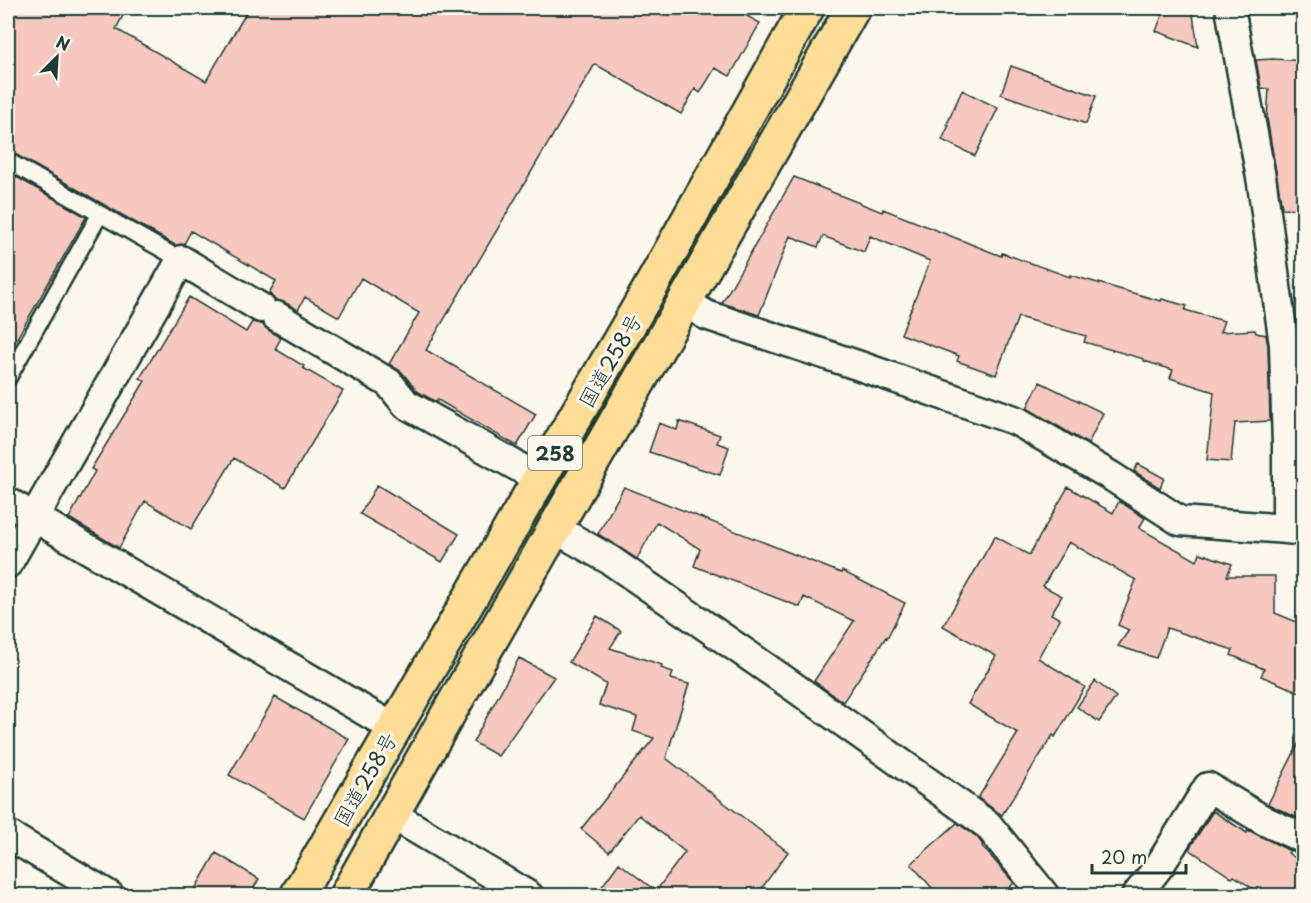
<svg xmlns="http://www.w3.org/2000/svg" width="1311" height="903" viewBox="0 0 1311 903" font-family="'Playpen Sans','Klee One',sans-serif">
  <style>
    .building { fill: #f7c8bf; stroke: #1f3d34; stroke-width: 1.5 }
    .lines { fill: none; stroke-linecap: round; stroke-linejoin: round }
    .lane-casing { stroke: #1f3d34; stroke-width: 20 }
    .street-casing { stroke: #1f3d34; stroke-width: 33 }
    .highway-casing { stroke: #1f3d34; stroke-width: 38 }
    .lane { stroke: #fbf7ec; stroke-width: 15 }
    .street { stroke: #fbf7ec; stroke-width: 28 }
    .highway { stroke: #ffdd96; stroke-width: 33 }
    .labels { text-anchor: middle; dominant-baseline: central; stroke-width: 6; stroke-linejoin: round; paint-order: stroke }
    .shield { fill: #fbf7ec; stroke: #61756b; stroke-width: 1.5 }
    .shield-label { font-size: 20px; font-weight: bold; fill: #1f3d34 }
    .street-label { font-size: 21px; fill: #1f3d34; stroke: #fbf7ec }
  </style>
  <rect width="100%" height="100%" fill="#fbf7ec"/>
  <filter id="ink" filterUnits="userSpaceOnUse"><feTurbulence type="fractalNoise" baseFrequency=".0167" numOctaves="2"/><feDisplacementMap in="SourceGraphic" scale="12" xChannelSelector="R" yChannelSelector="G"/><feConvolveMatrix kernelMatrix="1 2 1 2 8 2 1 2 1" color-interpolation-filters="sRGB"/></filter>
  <g filter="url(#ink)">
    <path class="building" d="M 8,8 L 127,8 L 116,29 L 206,81 L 249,8 L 732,8 L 760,23 L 730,76 L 715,68 L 700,93 L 695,89 L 681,114 L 595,64 L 426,350 L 536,414 L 517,446 L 438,400 L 436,402 L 417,391 L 402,372 L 389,364 L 419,313 L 361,278 L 339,317 L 305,297 L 298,310 L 284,302 L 275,300 L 269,293 L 276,281 L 191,231 L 184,244 L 175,245 L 13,153 L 8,151 Z
      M 1165,8 L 1192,8 L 1198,47 L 1156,31 Z
      M 1273,59 L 1304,61 L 1303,209 L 1282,208 L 1267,118 L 1269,89 L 1261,88 L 1256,60 Z
      M 1011,66 L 1096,96 L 1086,124 L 1001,94 Z
      M 962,90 L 998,108 L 975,156 L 942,140 L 949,125 L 947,124 Z
      M 8,172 L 86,217 L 8,354 Z
      M 794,177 L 882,212 L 883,209 L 1001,256 L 1002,253 L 1070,277 L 1070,275 L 1161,301 L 1162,299 L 1187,306 L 1185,310 L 1224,321 L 1220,332 L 1255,330 L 1256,333 L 1266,335 L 1268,346 L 1270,421 L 1235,423 L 1231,462 L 1207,460 L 1214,392 L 1170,378 L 1173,370 L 1144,361 L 1144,359 L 1084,342 L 1086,336 L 1018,317 L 996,375 L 957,361 L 959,356 L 901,334 L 930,261 L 870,236 L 864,252 L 823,236 L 818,247 L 790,236 L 759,315 L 722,303 Z
      M 189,297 L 246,332 L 252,322 L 262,324 L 268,330 L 281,338 L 275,349 L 304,366 L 303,368 L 343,391 L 285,488 L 234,458 L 191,529 L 145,501 L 119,548 L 69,518 L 95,471 L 91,469 L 145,381 L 140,378 Z
      M 1040,382 L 1103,413 L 1088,444 L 1027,408 Z
      M 679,421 L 720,435 L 717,443 L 729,447 L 720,475 L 649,452 L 659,423 L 677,430 Z
      M 1138,464 L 1164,478 L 1160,488 L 1134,471 Z
      M 377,485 L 459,534 L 442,562 L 360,514 Z
      M 624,487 L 841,573 L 842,571 L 905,603 L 887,638 L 886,637 L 843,702 L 814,681 L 854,621 L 804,597 L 800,607 L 694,566 L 700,549 L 657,522 L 637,559 L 598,534 Z
      M 1068,487 L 1113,513 L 1119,501 L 1145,518 L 1139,528 L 1197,561 L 1200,553 L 1232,564 L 1227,576 L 1275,576 L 1275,613 L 1304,625 L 1304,694 L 1261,676 L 1264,669 L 1231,655 L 1233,650 L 1167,628 L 1156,658 L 1118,646 L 1129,630 L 1118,625 L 1136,580 L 1069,542 L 1043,586 L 1062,596 L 1051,614 L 1060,619 L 1038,658 L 1085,687 L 1055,737 L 1053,735 L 1002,815 L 978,798 L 1018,733 L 968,704 L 996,656 L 943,626 L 995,536 L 1029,555 Z
      M 597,616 L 621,631 L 610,648 L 662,665 L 661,668 L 673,672 L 671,679 L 689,684 L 666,758 L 788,852 L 756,896 L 595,896 L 619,863 L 656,891 L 685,852 L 639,815 L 609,852 L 581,829 L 654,738 L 633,731 L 637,717 L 599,705 L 606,684 L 569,662 Z
      M 519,658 L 554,677 L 498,756 L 473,742 Z
      M 1095,681 L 1116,697 L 1099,722 L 1077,707 Z
      M 275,697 L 349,739 L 304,818 L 229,775 Z
      M 1304,733 L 1304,821 L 1268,804 Z
      M 1213,811 L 1247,833 L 1248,830 L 1290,851 L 1288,853 L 1304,864 L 1304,896 L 1264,896 L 1234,876 L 1232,878 L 1189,849 Z
      M 957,823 L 977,837 L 983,845 L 982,846 L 1014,883 L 1000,896 L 939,896 L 911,864 Z
      M 216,853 L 259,879 L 249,896 L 191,896 Z"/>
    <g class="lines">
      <defs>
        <path id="lane" d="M 8,161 L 100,214
          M 8,378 L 100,214 L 181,260"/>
        <path id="street" d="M 1230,8 L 1262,183 L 1284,345 L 1287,446 L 1287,529
          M 685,302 L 706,315 L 857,365 L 1017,421 L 1111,476 L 1180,521 L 1287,529 L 1304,531
          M 276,316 L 389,383 L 406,404 L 540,479
          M 8,502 L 394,728
          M 554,528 L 610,560 L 794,687 L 988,825 L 1045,896
          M 8,563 L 181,260 L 261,308
          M 391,814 L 529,896
          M 8,835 L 110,896
          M 1136,896 L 1160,865 L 1208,787 L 1265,821 L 1304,839"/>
        <path id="highway" d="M 297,896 L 649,290 L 807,8
          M 346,896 L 439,730 L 853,8"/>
      </defs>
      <use href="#lane" class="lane-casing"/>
      <use href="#street" class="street-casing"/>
      <use href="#highway" class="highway-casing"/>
      <use href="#lane" class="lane"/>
      <use href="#street" class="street"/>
      <use href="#highway" class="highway"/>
    </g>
  </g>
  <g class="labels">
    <rect class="shield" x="528" y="436" width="54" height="34" rx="4.5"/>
    <g class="shield-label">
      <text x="555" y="453">258</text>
    </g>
    <g class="street-label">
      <text transform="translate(609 360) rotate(-60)">国道258号</text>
      <text transform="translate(364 779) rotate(-60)">国道258号</text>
    </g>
  </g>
  <rect width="1311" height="903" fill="none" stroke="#fbf7ec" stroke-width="30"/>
  <rect x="15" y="15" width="1281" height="873" fill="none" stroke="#1f3d34" stroke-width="2" filter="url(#ink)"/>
  <g transform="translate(57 57) rotate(24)" stroke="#fbf7ec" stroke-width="4.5" paint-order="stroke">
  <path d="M0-4.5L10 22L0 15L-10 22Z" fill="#1f3d34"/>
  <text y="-9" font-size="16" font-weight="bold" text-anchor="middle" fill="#1f3d34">N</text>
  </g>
  <path d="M1092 864v9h94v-9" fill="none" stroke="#1f3d34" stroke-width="3"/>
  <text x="1101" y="864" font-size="18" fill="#1f3d34" stroke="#fbf7ec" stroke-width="4.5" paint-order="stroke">20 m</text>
</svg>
